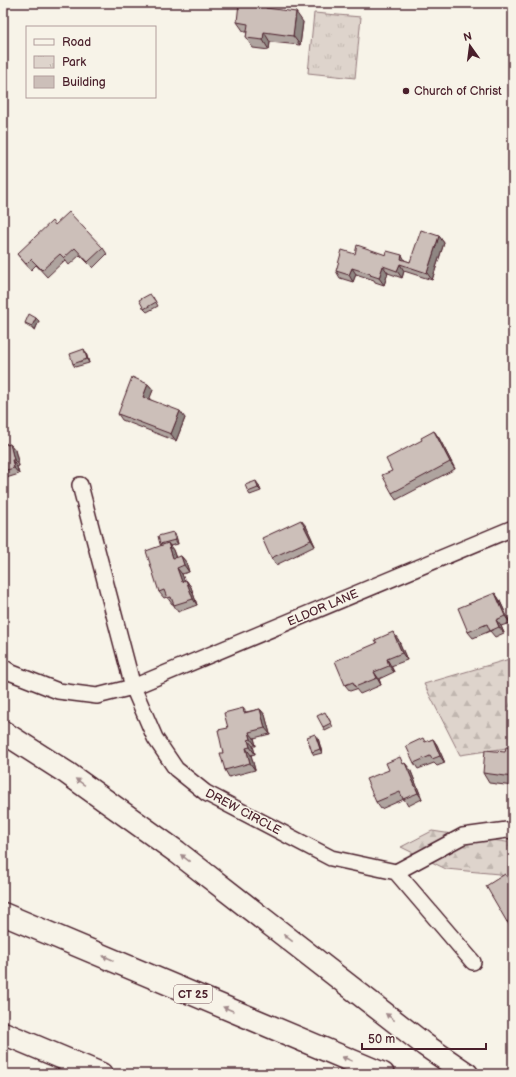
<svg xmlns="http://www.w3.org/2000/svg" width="516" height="1077" viewBox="0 0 516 1077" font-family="'Balsamiq Sans',sans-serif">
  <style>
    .forest { fill: url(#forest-firs); stroke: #947a7c }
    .park { fill: url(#park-tufts); stroke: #947a7c }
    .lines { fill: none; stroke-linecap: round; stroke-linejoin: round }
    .minor-casing { stroke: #4a1f2b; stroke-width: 18 }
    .motorway-casing { stroke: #4a1f2b; stroke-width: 25 }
    .minor { stroke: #f7f3e8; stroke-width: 15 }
    .motorway { stroke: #f7f3e8; stroke-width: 22 }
    .wall { fill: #afa49f; stroke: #4a1f2b }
    .shaded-wall { fill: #8f8682; stroke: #4a1f2b }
    .building { fill: #ccbfb9; stroke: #4a1f2b }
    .oneway { fill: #a0898a }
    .poi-dot { fill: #4a1f2b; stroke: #f7f3e8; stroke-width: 1.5 }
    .labels { text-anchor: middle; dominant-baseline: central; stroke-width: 3; stroke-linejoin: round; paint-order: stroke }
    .shield { fill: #f7f3e8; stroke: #7e5f64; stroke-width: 1 }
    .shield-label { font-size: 11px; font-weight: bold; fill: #4a1f2b }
    .poi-label { font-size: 12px; fill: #4a1f2b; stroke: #f7f3e8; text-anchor: start }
    .street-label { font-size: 12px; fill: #4a1f2b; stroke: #f7f3e8 }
  </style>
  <defs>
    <pattern id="forest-firs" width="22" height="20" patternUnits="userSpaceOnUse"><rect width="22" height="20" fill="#ded4cc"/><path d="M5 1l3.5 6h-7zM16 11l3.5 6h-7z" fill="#c0b6af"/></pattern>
    <pattern id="park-tufts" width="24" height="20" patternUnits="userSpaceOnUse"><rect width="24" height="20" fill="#ded4cc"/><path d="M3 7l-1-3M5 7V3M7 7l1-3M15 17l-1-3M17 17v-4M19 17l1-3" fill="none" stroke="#c0b6af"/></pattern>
  </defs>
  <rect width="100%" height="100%" fill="#f7f3e8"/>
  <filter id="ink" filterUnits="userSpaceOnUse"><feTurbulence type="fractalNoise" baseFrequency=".025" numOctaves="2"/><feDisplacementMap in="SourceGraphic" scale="8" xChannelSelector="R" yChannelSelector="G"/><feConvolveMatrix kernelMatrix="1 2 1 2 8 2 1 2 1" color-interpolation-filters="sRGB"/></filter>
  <g filter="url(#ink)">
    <path class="forest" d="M 513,658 L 513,747 L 460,755 L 424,684 Z
      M 432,831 L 513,843 L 513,881 L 499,874 L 446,869 L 401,847 Z"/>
    <path class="park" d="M 314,13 L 361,17 L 355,78 L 308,73 Z"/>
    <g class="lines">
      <defs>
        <path id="minor" d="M 80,485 L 133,687 L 155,738 L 176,769 L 206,793 L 331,858 L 396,872 L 473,962
          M 3,667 L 12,673 L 58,691 L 97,696 L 133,687 L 513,528
          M 396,872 L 463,836 L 507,830 L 513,831"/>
        <path id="motorway" d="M 3,732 L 67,773 L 177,852 L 425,1045 L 467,1074
          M 3,914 L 383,1074
          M 3,1033 L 101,1074"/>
      </defs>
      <use href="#minor" class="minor-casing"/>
      <use href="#motorway" class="motorway-casing"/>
      <use href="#minor" class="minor"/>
      <use href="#motorway" class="motorway"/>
    </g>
    <path class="wall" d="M 268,9 L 303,22 L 300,45 L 270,42 L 269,50 L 253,48 L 246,38 L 247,32 L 244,32 L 237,22 Z
      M 55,225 L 103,248 L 107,254 L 93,268 L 80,255 L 69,265 L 65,260 L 47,277 L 36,265 L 31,270 L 22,260 L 17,254 Z
      M 439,236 L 444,243 L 432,280 L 404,271 L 402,278 L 388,273 L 384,285 L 375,282 L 374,280 L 356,274 L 353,282 L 340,278 L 336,271 L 355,254 L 386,255 L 410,262 Z
      M 153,297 L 158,306 L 147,312 L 144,309 Z
      M 36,318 L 39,321 L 35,330 L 27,326 L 25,323 Z
      M 86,353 L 89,363 L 75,367 L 73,364 Z
      M 148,384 L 153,390 L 149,399 L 185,418 L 176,441 L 122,420 L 118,414 Z
      M 434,431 L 439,438 L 455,469 L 396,500 L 392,493 L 422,440 Z
      M 6,443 L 7,445 L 10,444 L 15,450 L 19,466 L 17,467 L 19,474 L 3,479 L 3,444 Z
      M 258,484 L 261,491 L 250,495 L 248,492 Z
      M 306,526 L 315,546 L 276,565 L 271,558 Z
      M 173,532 L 176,536 L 178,544 L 170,546 L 173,550 L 176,558 L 181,556 L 186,562 L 189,572 L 182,574 L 184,581 L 186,580 L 191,587 L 197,605 L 178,612 L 173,604 L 172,604 L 167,597 L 164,598 L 159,592 L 161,546 L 160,544 Z
      M 495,593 L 499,599 L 510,623 L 501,626 L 504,633 L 495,637 L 490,631 L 473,638 L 468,632 Z
      M 398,639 L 407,660 L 391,666 L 394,672 L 379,679 L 381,685 L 360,694 L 356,689 L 350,691 L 345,685 Z
      M 243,708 L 246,712 L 260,709 L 265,715 L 270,734 L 254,738 L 256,746 L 253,746 L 255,754 L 251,755 L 255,770 L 229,777 L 225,770 L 223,753 Z
      M 327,715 L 333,727 L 325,731 L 323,727 Z
      M 315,734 L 318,738 L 322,753 L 314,755 L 312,752 Z
      M 433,739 L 437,745 L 445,763 L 437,766 L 434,763 L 418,769 L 414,763 L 426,742 Z
      M 513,748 L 513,786 L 489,783 L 483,773 L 505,752 Z
      M 404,763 L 410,769 L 422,799 L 408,806 L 404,799 L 381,809 L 376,802 Z
      M 505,874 L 513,885 L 513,927 L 512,928 L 507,922 Z"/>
    <path class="shaded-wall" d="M 296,12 L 303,22 L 300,45 L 293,36 Z
      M 264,32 L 270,42 L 269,50 L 263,40 Z
      M 439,236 L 444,243 L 432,280 L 427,273 Z
      M 402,255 L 406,262 L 401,259 Z
      M 400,264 L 404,271 L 402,278 L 397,271 Z
      M 383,266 L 388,273 L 384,285 L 379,278 Z
      M 352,268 L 356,274 L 353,282 L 349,275 Z
      M 36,318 L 39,321 L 35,330 L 32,326 Z
      M 84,349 L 86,353 L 89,363 L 87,359 Z
      M 148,384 L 153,390 L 148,403 L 143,397 Z
      M 180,411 L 185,418 L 176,441 L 171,434 Z
      M 434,431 L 439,438 L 455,469 L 450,462 Z
      M 10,444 L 15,450 L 19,466 L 14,460 Z
      M 12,460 L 17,467 L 19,474 L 14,468 Z
      M 256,481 L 258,484 L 261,491 L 258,488 Z
      M 301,520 L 306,526 L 315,546 L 311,540 Z
      M 173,532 L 176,536 L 178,544 L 175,540 Z
      M 168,543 L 173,550 L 178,565 L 173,558 Z
      M 181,556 L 186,562 L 189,572 L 184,565 Z
      M 177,568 L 182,574 L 187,588 L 182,582 Z
      M 186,580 L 191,587 L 197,605 L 193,599 Z
      M 495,593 L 499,599 L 510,623 L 505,616 Z
      M 496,620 L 501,626 L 504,633 L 499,627 Z
      M 393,632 L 398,639 L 407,660 L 402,653 Z
      M 387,659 L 391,666 L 394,672 L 389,666 Z
      M 374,672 L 379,679 L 381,685 L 377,678 Z
      M 260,709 L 265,715 L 270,734 L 265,728 Z
      M 249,732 L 254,738 L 256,746 L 251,739 Z
      M 315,734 L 318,738 L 322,753 L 320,749 Z
      M 433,739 L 437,745 L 445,763 L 440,756 Z
      M 248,740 L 253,746 L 255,754 L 250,747 Z
      M 246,748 L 251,755 L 255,770 L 250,763 Z
      M 405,763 L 410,769 L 422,799 L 418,793 Z"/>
    <path class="building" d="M 239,3 L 246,3 L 266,5 L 266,8 L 296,12 L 293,36 L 264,32 L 263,40 L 246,38 L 248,24 L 237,22 Z
      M 69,212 L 103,248 L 88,262 L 75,248 L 64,258 L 60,254 L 42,270 L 31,259 L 26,264 L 17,254 L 52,221 L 55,225 Z
      M 421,230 L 439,236 L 427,273 L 400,264 L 397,271 L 383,266 L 379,278 L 370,275 L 371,274 L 352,268 L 349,275 L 336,271 L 342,250 L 355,254 L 357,245 L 386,255 L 387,251 L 402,255 L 401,259 L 410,262 Z
      M 150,294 L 156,302 L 144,309 L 139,300 Z
      M 29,314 L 36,318 L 32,326 L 25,323 Z
      M 84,349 L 87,359 L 73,364 L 70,354 Z
      M 132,377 L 148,384 L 143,397 L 180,411 L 171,434 L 118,414 Z
      M 513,402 L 513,416 L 511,412 L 513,411 L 510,404 Z
      M 434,431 L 450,462 L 392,493 L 382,475 L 392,471 L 386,459 L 422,440 L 421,438 Z
      M 6,443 L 7,445 L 10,444 L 14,460 L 12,460 L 14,468 L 3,471 L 3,444 Z
      M 256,481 L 258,488 L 248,492 L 245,485 Z
      M 301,520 L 311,540 L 271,558 L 262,538 Z
      M 173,532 L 175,540 L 160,544 L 158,536 Z
      M 168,543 L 173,558 L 181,556 L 184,565 L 177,568 L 182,582 L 186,580 L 193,599 L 174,605 L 171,597 L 167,598 L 164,590 L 159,592 L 146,551 Z
      M 495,593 L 505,616 L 496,620 L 499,627 L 490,631 L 487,624 L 468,632 L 458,608 Z
      M 393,632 L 402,653 L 387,659 L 389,666 L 374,672 L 377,678 L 355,687 L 353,682 L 345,685 L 335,661 L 377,643 L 375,640 Z
      M 243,708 L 244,713 L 260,709 L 265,728 L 249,732 L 251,739 L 248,740 L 250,747 L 246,748 L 250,763 L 225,770 L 220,753 L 223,753 L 218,730 L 228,728 L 224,713 Z
      M 325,712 L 331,723 L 323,727 L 317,716 Z
      M 315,734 L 320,749 L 312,752 L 307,737 Z
      M 423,738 L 425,742 L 433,739 L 440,756 L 432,759 L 430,756 L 414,763 L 406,746 Z
      M 506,747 L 513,748 L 513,777 L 483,773 L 485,750 L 505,752 Z
      M 400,757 L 403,764 L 405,763 L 418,793 L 403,799 L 400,792 L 376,802 L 366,779 L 389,770 L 386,763 Z
      M 505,874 L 513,886 L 513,918 L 507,922 L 486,886 Z"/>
    <defs><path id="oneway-solid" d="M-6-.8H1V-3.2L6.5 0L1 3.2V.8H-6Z"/></defs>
    <g class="oneway">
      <use href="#oneway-solid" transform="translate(80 782) rotate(-145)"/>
      <use href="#oneway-solid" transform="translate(185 858) rotate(-142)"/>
      <use href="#oneway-solid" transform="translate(288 938) rotate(-142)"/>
      <use href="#oneway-solid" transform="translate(108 958) rotate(-157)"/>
      <use href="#oneway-solid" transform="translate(228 1009) rotate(-157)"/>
      <use href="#oneway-solid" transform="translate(390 1017) rotate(-142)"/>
      <use href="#oneway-solid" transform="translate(347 1059) rotate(-157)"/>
    </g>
  </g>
  <circle class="poi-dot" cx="406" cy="91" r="4"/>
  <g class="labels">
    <rect class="shield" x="174" y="985" width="38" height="18" rx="3"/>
    <g class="shield-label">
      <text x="193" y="994">CT 25</text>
    </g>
    <g class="poi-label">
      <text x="414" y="91">Church of Christ</text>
    </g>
    <g class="street-label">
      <text transform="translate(323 608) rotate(-23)">ELDOR LANE</text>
      <text transform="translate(243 812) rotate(28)">DREW CIRCLE</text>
    </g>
  </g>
  <rect width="516" height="1077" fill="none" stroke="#f7f3e8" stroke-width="16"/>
  <rect x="8" y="8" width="500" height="1061" fill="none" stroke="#4a1f2b" stroke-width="1.5" filter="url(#ink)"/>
  <rect x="26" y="26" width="130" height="72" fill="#f7f3e8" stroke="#b29e9c"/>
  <rect x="34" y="39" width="20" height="6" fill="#f7f3e8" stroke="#b29e9c"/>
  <text x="62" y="46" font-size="12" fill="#4a1f2b">Road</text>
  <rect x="34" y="56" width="20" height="12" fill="url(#park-tufts)" stroke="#b29e9c"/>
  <text x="62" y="66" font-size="12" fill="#4a1f2b">Park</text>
  <rect x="34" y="76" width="20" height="12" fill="#ccbfb9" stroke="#b29e9c"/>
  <text x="62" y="86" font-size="12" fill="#4a1f2b">Building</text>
  <g transform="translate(470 46) rotate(346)" stroke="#f7f3e8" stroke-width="3" paint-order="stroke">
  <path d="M0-3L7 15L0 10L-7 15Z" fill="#4a1f2b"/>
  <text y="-6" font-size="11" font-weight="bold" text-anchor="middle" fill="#4a1f2b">N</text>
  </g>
  <path d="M362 1043v6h124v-6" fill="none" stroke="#4a1f2b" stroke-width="2"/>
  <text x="368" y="1043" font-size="12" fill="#4a1f2b" stroke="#f7f3e8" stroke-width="3" paint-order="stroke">50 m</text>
</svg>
